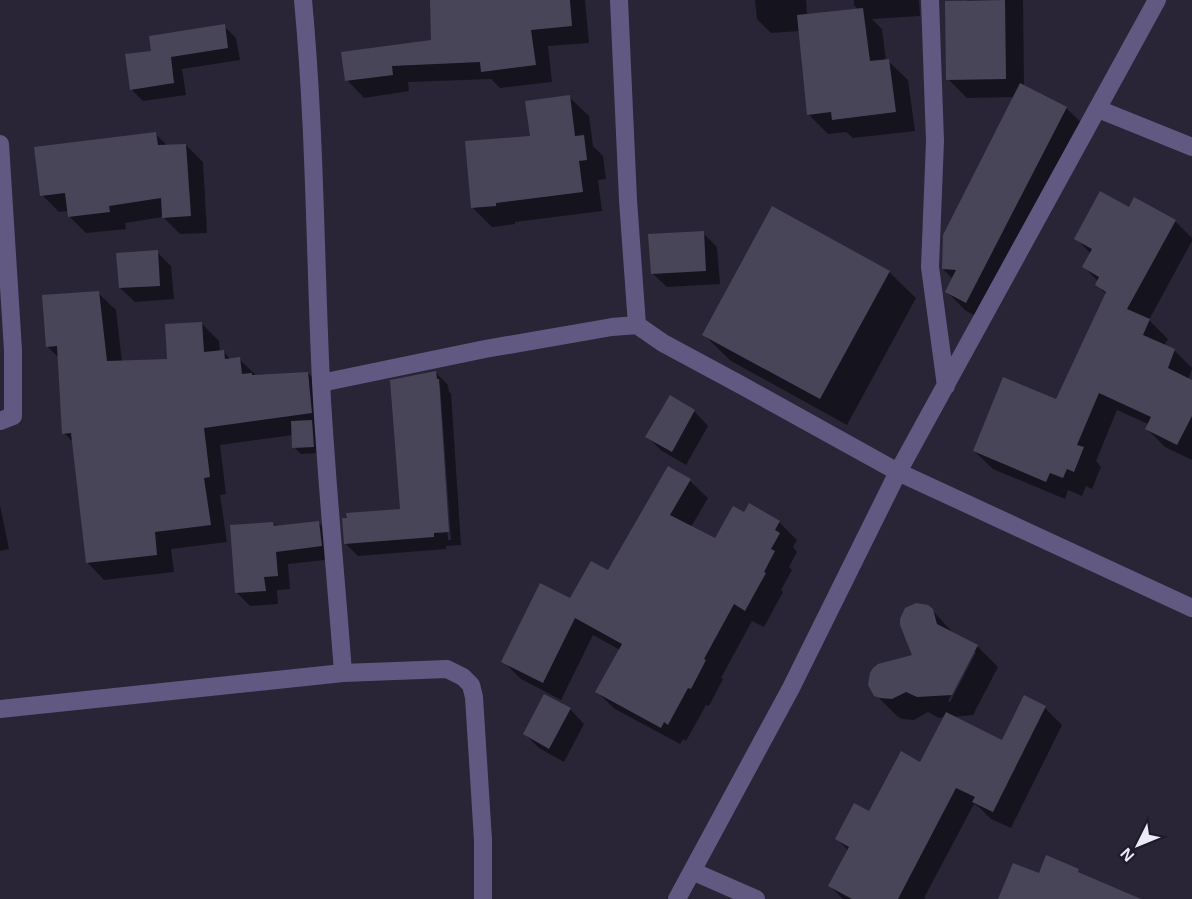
<svg xmlns="http://www.w3.org/2000/svg" width="1192" height="899" viewBox="0 0 1192 899" font-family="Helvetica,sans-serif">
  <style>
    .shadow { fill: #0007; fill-rule: evenodd }
    .building { fill: #494559 }
    .lines { fill: none; stroke-linecap: round; stroke-linejoin: round }
    .minor { stroke: #625983; stroke-width: 18 }
  </style>
  <rect width="100%" height="100%" fill="#292537"/>
  <path class="shadow" d="M 431,0 L 585,0 L 589,43 L 548,46 L 552,82 L 500,88 L 491,79 L 408,82 L 409,91 L 364,98 L 347,80 L 433,41 Z
    M 755,0 L 806,0 L 807,15 L 859,10 L 854,5 L 854,0 L 919,0 L 920,16 L 872,19 L 882,29 L 886,61 L 888,61 L 908,80 L 915,131 L 853,138 L 846,132 L 828,134 L 809,115 L 800,31 L 771,33 L 757,19 Z
    M 967,0 L 1023,0 L 1024,87 L 1066,108 L 1086,127 L 986,321 L 966,311 L 947,292 L 953,279 L 943,269 L 1014,97 L 967,98 L 948,79 Z
    M 224,26 L 236,38 L 240,60 L 182,69 L 186,95 L 143,101 L 131,89 L 153,52 Z
    M 569,97 L 589,116 L 593,146 L 603,156 L 606,179 L 598,180 L 602,211 L 515,222 L 515,224 L 492,227 L 472,207 L 531,137 Z
    M 155,134 L 168,146 L 186,145 L 203,162 L 207,233 L 180,234 L 163,217 L 125,223 L 126,229 L 86,233 L 69,216 L 68,211 L 59,212 L 42,195 Z
    M 1130,209 L 1175,221 L 1192,238 L 1192,241 L 1149,320 L 1168,339 L 1164,346 L 1174,350 L 1192,368 L 1188,380 L 1192,382 L 1192,460 L 1165,447 L 1146,428 L 1148,424 L 1117,410 L 1096,461 L 1101,467 L 1092,489 L 1086,486 L 1082,496 L 1068,490 L 1065,499 L 993,469 L 974,451 L 1057,401 L 1107,295 L 1096,285 L 1098,281 L 1084,267 L 1091,254 L 1076,238 Z
    M 703,233 L 717,247 L 720,284 L 667,287 L 652,273 Z
    M 157,252 L 171,266 L 174,299 L 135,302 L 120,288 Z
    M 889,272 L 916,298 L 847,425 L 731,361 L 704,335 Z
    M 98,293 L 116,310 L 122,362 L 169,360 L 202,324 L 219,341 L 220,352 L 223,351 L 231,360 L 239,359 L 257,376 L 308,373 L 325,390 L 320,453 L 301,454 L 294,447 L 293,435 L 220,445 L 226,494 L 220,495 L 227,542 L 171,549 L 174,572 L 104,580 L 87,562 L 74,443 L 64,433 L 59,358 L 47,346 Z
    M 435,372 L 448,385 L 449,392 L 451,393 L 461,545 L 446,546 L 446,549 L 358,556 L 345,543 L 401,510 ZM 437,385 L 440,385 L 451,540 L 448,540 Z
    M 694,411 L 708,426 L 686,465 L 662,451 L 647,437 Z
    M 690,481 L 708,498 L 691,527 L 716,540 L 744,514 L 779,522 L 797,540 L 793,547 L 797,552 L 789,567 L 792,570 L 781,590 L 783,592 L 764,627 L 752,621 L 721,678 L 723,679 L 709,706 L 706,705 L 686,741 L 683,739 L 680,744 L 615,709 L 597,692 L 620,650 L 593,635 L 561,700 L 521,679 L 503,661 L 571,600 L 608,572 Z
    M 0,505 L 9,549 L 0,551 Z
    M 273,523 L 277,527 L 319,523 L 332,536 L 334,559 L 288,564 L 290,589 L 277,590 L 278,604 L 250,606 L 237,593 Z
    M 932,610 L 954,634 L 977,646 L 998,667 L 973,715 L 953,717 L 1003,742 L 1045,708 L 1062,725 L 1011,828 L 991,819 L 979,807 L 974,804 L 924,898 L 926,899 L 843,899 L 829,885 L 849,851 L 837,839 L 870,813 L 921,764 L 944,717 L 939,718 L 928,712 L 914,720 L 902,719 L 897,716 L 876,695 L 915,656 ZM 973,652 L 976,652 L 950,702 L 948,701 Z
    M 570,709 L 584,724 L 564,762 L 539,748 L 525,734 Z"/>
  <path class="building" d="M 430,0 L 570,0 L 572,26 L 531,30 L 536,65 L 481,72 L 480,62 L 392,66 L 393,75 L 345,81 L 341,52 L 431,40 Z
    M 1005,0 L 1006,79 L 946,80 L 945,1 Z
    M 863,8 L 870,61 L 889,59 L 896,112 L 832,120 L 831,112 L 807,115 L 797,15 Z
    M 225,24 L 228,48 L 171,57 L 174,83 L 130,90 L 125,54 L 151,51 L 149,36 Z
    M 1020,83 L 1067,107 L 966,303 L 945,292 L 956,270 L 942,269 L 943,235 Z
    M 570,95 L 575,136 L 584,135 L 587,160 L 579,161 L 583,192 L 496,203 L 496,206 L 471,208 L 465,141 L 530,136 L 525,101 Z
    M 156,132 L 158,145 L 186,144 L 191,216 L 162,218 L 161,198 L 109,206 L 110,212 L 68,217 L 65,193 L 40,196 L 34,147 Z
    M 1100,191 L 1129,207 L 1134,197 L 1176,220 L 1127,309 L 1150,319 L 1143,335 L 1175,349 L 1168,368 L 1192,380 L 1192,416 L 1177,445 L 1145,429 L 1151,417 L 1099,393 L 1077,445 L 1084,447 L 1074,472 L 1067,469 L 1063,478 L 1050,473 L 1046,482 L 973,451 L 1003,377 L 1056,399 L 1106,292 L 1095,285 L 1099,277 L 1082,267 L 1092,249 L 1074,239 Z
    M 772,206 L 890,271 L 820,399 L 702,335 Z
    M 704,231 L 706,271 L 651,274 L 648,234 Z
    M 158,250 L 160,286 L 119,288 L 116,253 Z
    M 99,291 L 107,361 L 167,359 L 165,324 L 202,322 L 204,352 L 224,350 L 225,359 L 240,357 L 242,374 L 252,373 L 252,375 L 308,372 L 312,413 L 204,428 L 210,477 L 204,478 L 211,525 L 155,532 L 157,555 L 86,563 L 71,433 L 62,434 L 57,346 L 46,347 L 42,295 Z
    M 436,371 L 437,379 L 439,379 L 449,532 L 434,533 L 434,537 L 344,544 L 342,518 L 347,518 L 346,513 L 400,509 L 390,380 Z
    M 670,395 L 695,410 L 672,452 L 645,437 Z
    M 312,420 L 314,447 L 292,448 L 291,421 Z
    M 668,466 L 691,479 L 670,515 L 715,538 L 733,506 L 744,512 L 749,503 L 780,521 L 775,530 L 780,533 L 771,549 L 775,551 L 764,572 L 766,573 L 745,611 L 734,604 L 704,659 L 706,660 L 691,689 L 688,688 L 668,725 L 664,722 L 661,728 L 595,692 L 622,644 L 575,618 L 543,683 L 501,662 L 540,583 L 570,598 L 591,561 L 608,570 Z
    M 319,521 L 322,546 L 276,552 L 278,576 L 264,577 L 266,591 L 235,593 L 230,525 L 273,522 L 274,526 Z
    M 916,603 L 928,605 L 933,609 L 937,624 L 978,645 L 952,695 L 917,697 L 906,692 L 892,699 L 880,698 L 874,696 L 868,685 L 870,673 L 873,668 L 878,664 L 912,655 L 900,625 L 900,619 L 905,608 Z
    M 544,694 L 571,708 L 549,749 L 523,734 Z
    M 1024,695 L 1046,706 L 993,812 L 972,802 L 975,797 L 956,788 L 898,899 L 852,899 L 828,886 L 849,847 L 835,839 L 854,803 L 869,811 L 901,751 L 920,762 L 946,712 L 1002,740 Z
    M 1046,855 L 1079,869 L 1078,872 L 1141,899 L 998,899 L 1013,863 L 1039,873 Z"/>
  <g class="lines">
    <path class="minor" d="M 303,0 C 315,127 315,255 321,382 C 326,479 336,576 343,673
      M 619,0 L 628,200 L 637,325
      M 930,0 L 935,141 L 930,267 L 946,386
      M 1098,109 L 1192,147
      M 0,144 L 13,350 L 13,416 L 0,421
      M 321,383 L 485,349 L 612,327 L 637,325 L 663,343 L 741,385 L 898,472 L 1192,608
      M 0,709 L 343,673 L 447,669 L 463,677 L 471,685 L 474,697 L 483,840 L 483,899
      M 692,871 L 756,899
      M 677,899 L 791,688 L 898,472 L 1157,0"/>
  </g>
  <g transform="translate(1138 845) rotate(227)" stroke="#1f1b2d" stroke-width="4.5" paint-order="stroke">
  <path d="M0-4.5L10 22L0 15L-10 22Z" fill="#eceaf7"/>
  <text y="-9" font-size="16" font-weight="bold" text-anchor="middle" fill="#eceaf7">N</text>
  </g>
</svg>
